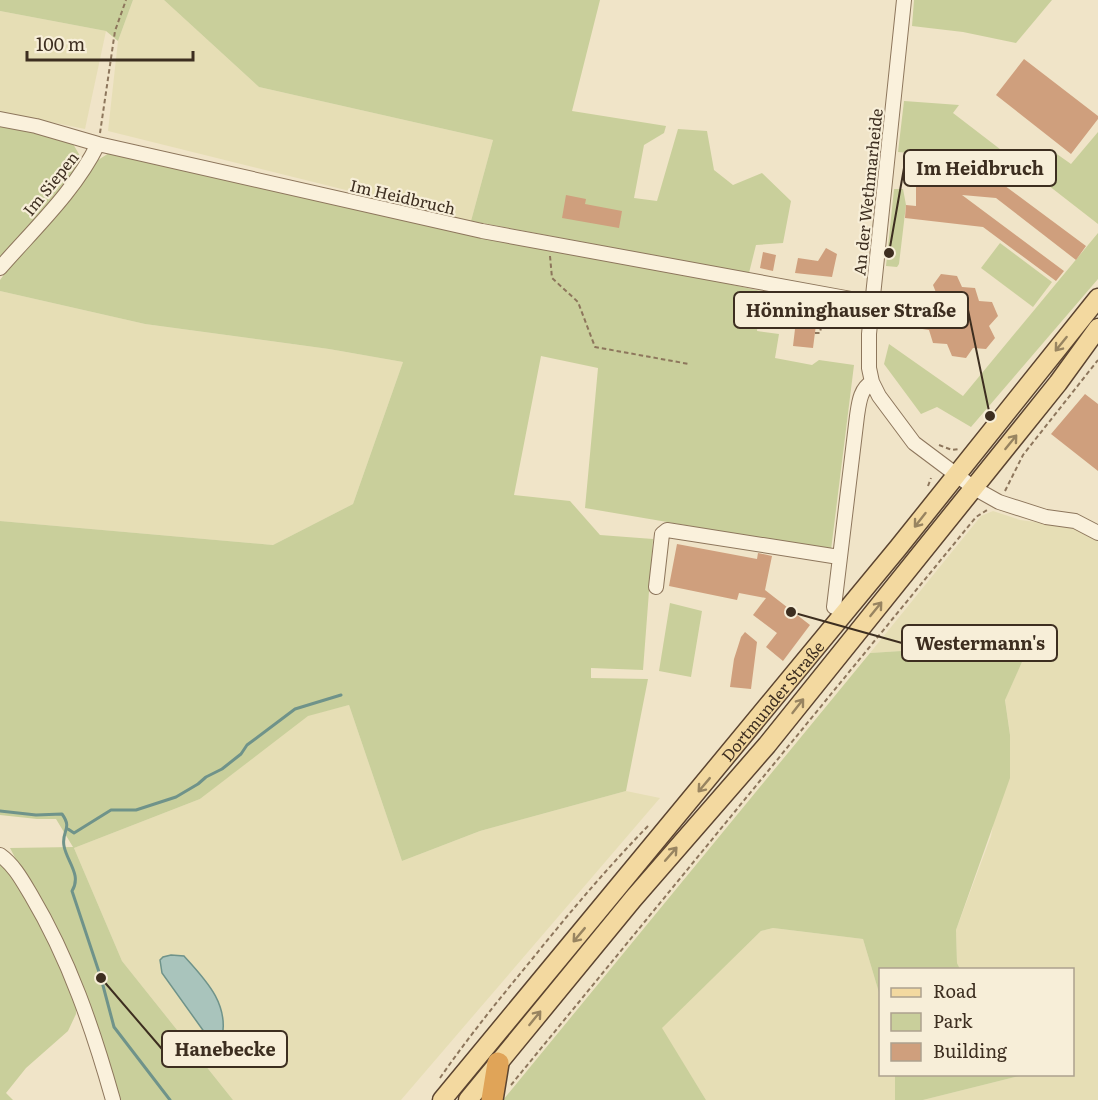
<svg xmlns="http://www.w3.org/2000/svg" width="1098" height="1100" viewBox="0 0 1098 1100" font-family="Literata,serif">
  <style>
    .farmland { fill: #e6deb5 }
    .green { fill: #c9cf9b }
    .water { fill: #a9c4bc; stroke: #6f938a; stroke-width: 1.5 }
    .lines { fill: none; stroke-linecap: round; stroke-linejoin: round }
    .stream { stroke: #6f938a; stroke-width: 3 }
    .building { fill: #cf9f7d }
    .minor-casing { stroke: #8d765c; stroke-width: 16 }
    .major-casing { stroke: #5b4430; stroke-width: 21 }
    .highway-casing { stroke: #5b4430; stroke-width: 24 }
    .path { stroke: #8d765c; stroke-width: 2; stroke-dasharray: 4.5 3; stroke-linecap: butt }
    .minor { stroke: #faf1dc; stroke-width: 14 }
    .major { stroke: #f3d9a0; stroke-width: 18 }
    .highway { stroke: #e0a458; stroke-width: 21 }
    .oneway { stroke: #988460 }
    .labels { text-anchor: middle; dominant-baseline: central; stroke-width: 4.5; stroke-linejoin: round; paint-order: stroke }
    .street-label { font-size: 16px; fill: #3d2e20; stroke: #f7eed8 }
    .leader { fill: none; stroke: #3d2e20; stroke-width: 2 }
    .callout-dot { fill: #3d2e20; stroke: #f7eed8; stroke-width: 2 }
    .callout { fill: #f7eed8; stroke: #3d2e20; stroke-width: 2 }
    .callout-label { font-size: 18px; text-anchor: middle; font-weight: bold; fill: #3d2e20 }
  </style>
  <rect width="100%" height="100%" fill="#f0e4c8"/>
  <path class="farmland" d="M 133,0 L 164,0 L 259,87 L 493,140 L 471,221 L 108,131 L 118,41 Z
    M 0,11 L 106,31 L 85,129 L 0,112 Z
    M 0,291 L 145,324 L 329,349 L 403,362 L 353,504 L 273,545 L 0,521 Z
    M 993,511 L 1020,520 L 1050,524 L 1085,531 L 1098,538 L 1098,1100 L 923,1100 L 1023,1075 L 1072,1074 L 1072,970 L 960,969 L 957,963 L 956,930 L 991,836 L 1010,735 L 1005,699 L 1022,662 L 1011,639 L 995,645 L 870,653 L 981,516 Z
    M 349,705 L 402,861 L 480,831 L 626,791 L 660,798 L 401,1100 L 233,1100 L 122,961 L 74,848 L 200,799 L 305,716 Z
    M 773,928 L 863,939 L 880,996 L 880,1074 L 895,1075 L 895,1100 L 706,1100 L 661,1028 L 761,931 Z"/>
  <path class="green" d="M 0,0 L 133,0 L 118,41 L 106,31 L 0,11 Z
    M 164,0 L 600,0 L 572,111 L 666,126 L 664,133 L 644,145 L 634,198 L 657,201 L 678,129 L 707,131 L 714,170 L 733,185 L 762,173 L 791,201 L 783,243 L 756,245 L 749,273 L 471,221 L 493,140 L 259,87 Z
    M 914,0 L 1052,0 L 1016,43 L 963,32 L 912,26 Z
    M 904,101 L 959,105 L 953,113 L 1009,156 L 1003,162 L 898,152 Z
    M 0,123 L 69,137 L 83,161 L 0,261 Z
    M 1098,132 L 1098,224 L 1035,175 L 1054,152 L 1071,164 Z
    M 109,153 L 126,153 L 761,291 L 757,331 L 779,334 L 775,358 L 812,365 L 819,360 L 854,365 L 831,550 L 585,508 L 598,368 L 541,356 L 514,495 L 570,501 L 600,535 L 653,539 L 643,670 L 591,668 L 591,678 L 648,679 L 626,791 L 480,831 L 402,861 L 349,705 L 308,716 L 200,799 L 74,848 L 122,961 L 233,1100 L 116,1100 L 81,985 L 10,848 L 73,847 L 56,819 L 37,819 L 0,815 L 0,521 L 273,545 L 353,504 L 403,362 L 329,349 L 145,324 L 0,291 L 0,280 L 18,255 L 95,162 Z
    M 894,189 L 903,189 L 906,205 L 899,264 L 897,267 L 886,266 Z
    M 1098,233 L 1098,279 L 971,427 L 937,407 L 921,414 L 884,364 L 889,344 L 963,396 Z
    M 1000,243 L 1052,282 L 1033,307 L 981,268 Z
    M 670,603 L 702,611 L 691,677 L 659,671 Z
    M 1011,639 L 1021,643 L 1022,662 L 1005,700 L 1010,735 L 1010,778 L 956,930 L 957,963 L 960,969 L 880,970 L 880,996 L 863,939 L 773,928 L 761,931 L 662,1028 L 706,1100 L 503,1100 L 870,653 L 994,645 Z
    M 0,862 L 24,892 L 76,997 L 76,1014 L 68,1031 L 26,1068 L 6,1093 L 13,1100 L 0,1100 Z
    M 895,1075 L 895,1074 L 1023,1075 L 923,1100 L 895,1100 Z"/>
  <path class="water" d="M 171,955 L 184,956 C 207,981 231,1006 221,1042 L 210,1040 L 162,973 L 160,960 L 163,957 Z"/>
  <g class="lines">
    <path class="stream" d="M 0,811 L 36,815 L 62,814 C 73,829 61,831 64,846 C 67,862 82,875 72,891 L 101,978 L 114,1027 L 170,1100
      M 68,829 L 74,833 L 111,810 L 136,810 L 176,797 L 198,784 L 206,777 L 222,769 L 241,754 L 247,745 L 295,709 L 341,695"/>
  </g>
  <path class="building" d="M 1024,59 L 1098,116 L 1098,119 L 1071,154 L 996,95 Z
    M 907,162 L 998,171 L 997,180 L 1086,246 L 1076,260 L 996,198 L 962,195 L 1064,271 L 1056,281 L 983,227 L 905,218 L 906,205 L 916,206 L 916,178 L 905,175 Z
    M 566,195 L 586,199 L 585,204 L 622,211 L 619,228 L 562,218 Z
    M 826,248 L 837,254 L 832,277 L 795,273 L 798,258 L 818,261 Z
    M 763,252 L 776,255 L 773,271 L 760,268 Z
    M 941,274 L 957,276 L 962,287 L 975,288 L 979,301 L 992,302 L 998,316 L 989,326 L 995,338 L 986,349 L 973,348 L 966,358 L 952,356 L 947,344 L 933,343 L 929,330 L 916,328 L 910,316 L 918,303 L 929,305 L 937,295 L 933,285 Z
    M 768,298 L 786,300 L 784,313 L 817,317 L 813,348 L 793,346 L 795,329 L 764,325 Z
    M 1085,394 L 1098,404 L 1098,471 L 1051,434 Z
    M 677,544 L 757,559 L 758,553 L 772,556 L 765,590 L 810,625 L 783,661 L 766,647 L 777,633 L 753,615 L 766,598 L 739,593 L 737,600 L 669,586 Z
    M 745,632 L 757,642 L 751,689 L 730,687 L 734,659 L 741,637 Z"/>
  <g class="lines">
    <defs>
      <path id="minor" d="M 904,0 L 869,334 L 869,368 L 872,382 L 879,396 L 914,443 L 974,488 L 999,502 L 1046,517 L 1075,521 L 1098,533
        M 0,119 L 36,126 L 98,144 L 482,231 L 873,303
        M 0,268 C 34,229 75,191 98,144
        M 656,587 L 662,534 L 667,530 L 839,557
        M 834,607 L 857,416 C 859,403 860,389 872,382
        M 0,855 C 14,865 22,880 31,895 C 69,959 93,1029 113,1100"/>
      <g id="major">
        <path id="s1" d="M 442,1100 L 898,548 L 1098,298"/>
        <path d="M 468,1100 L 633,899 L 767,745 L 1058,383 L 1098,328"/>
      </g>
      <path id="highway" d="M 492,1100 L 498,1063"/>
    </defs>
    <use href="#minor" class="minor-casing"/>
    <use href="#major" class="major-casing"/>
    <use href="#highway" class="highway-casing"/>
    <path class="path" d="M 100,133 L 115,31 L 126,0
      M 550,256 L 552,278 L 578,302 L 595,347 L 689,364
      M 795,310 L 823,314
      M 815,333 L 820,333 L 823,314 L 830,315 L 831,309
      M 939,445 L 952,450 L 960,449
      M 928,486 L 931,478
      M 1005,491 L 1023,455 L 1098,360
      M 440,1078 C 469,1036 501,997 533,958 C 570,912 608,867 648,826
      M 511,1085 L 976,517 L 987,510"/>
    <use href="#minor" class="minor"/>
    <use href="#major" class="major"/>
    <use href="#highway" class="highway"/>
  </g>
  <defs><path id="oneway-shaft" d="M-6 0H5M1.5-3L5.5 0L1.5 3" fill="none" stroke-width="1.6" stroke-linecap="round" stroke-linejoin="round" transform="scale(1.5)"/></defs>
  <g class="oneway">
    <use href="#oneway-shaft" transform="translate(1061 344) rotate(129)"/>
    <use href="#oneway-shaft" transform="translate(1011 442) rotate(-51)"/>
    <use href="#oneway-shaft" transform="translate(920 520) rotate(128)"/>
    <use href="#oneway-shaft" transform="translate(876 609) rotate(-51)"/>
    <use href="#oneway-shaft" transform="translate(798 706) rotate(-52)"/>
    <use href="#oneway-shaft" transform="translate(704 785) rotate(130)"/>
    <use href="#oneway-shaft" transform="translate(671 854) rotate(-49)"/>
    <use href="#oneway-shaft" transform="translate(579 935) rotate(130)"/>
    <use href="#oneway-shaft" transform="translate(535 1018) rotate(-51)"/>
  </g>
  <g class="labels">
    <g class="street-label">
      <text transform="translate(50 183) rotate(-51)">Im Siepen</text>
      <text transform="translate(867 192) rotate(-84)">An der Wethmarheide</text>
      <text transform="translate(403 196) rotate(13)">Im Heidbruch</text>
      <text stroke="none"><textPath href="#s1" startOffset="518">Dortmunder Straße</textPath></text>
    </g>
  </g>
  <path class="leader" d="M889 253L904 168M990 416L968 310M791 612L902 643M101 978L162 1049"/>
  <g class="callout-dot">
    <circle cx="889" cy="253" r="6"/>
    <circle cx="990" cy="416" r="6"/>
    <circle cx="791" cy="612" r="6"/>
    <circle cx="101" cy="978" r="6"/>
  </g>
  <g class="callout">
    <rect x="904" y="150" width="152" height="36" rx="6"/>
    <rect x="734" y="292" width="234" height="36" rx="6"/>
    <rect x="902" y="625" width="155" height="36" rx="6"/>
    <rect x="162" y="1031" width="125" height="36" rx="6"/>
  </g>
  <g class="callout-label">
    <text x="980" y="175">Im Heidbruch</text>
    <text x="851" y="317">Hönninghauser Straße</text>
    <text x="980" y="650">Westermann's</text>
    <text x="225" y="1056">Hanebecke</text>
  </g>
  <rect x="879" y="968" width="195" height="108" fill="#f7eed8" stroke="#ada18e" stroke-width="1.5"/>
  <rect x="891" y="988" width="30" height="9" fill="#f3d9a0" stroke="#ada18e" stroke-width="1.5"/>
  <text x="933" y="998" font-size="18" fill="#3d2e20">Road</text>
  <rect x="891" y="1013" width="30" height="18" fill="#c9cf9b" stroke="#ada18e" stroke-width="1.5"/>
  <text x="933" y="1028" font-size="18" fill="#3d2e20">Park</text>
  <rect x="891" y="1043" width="30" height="18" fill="#cf9f7d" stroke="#ada18e" stroke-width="1.5"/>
  <text x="933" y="1058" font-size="18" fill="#3d2e20">Building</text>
  <path d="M27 51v9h166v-9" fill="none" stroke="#3d2e20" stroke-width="3"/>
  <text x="36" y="51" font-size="18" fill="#3d2e20" stroke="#f7eed8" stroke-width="4.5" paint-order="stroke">100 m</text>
</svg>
